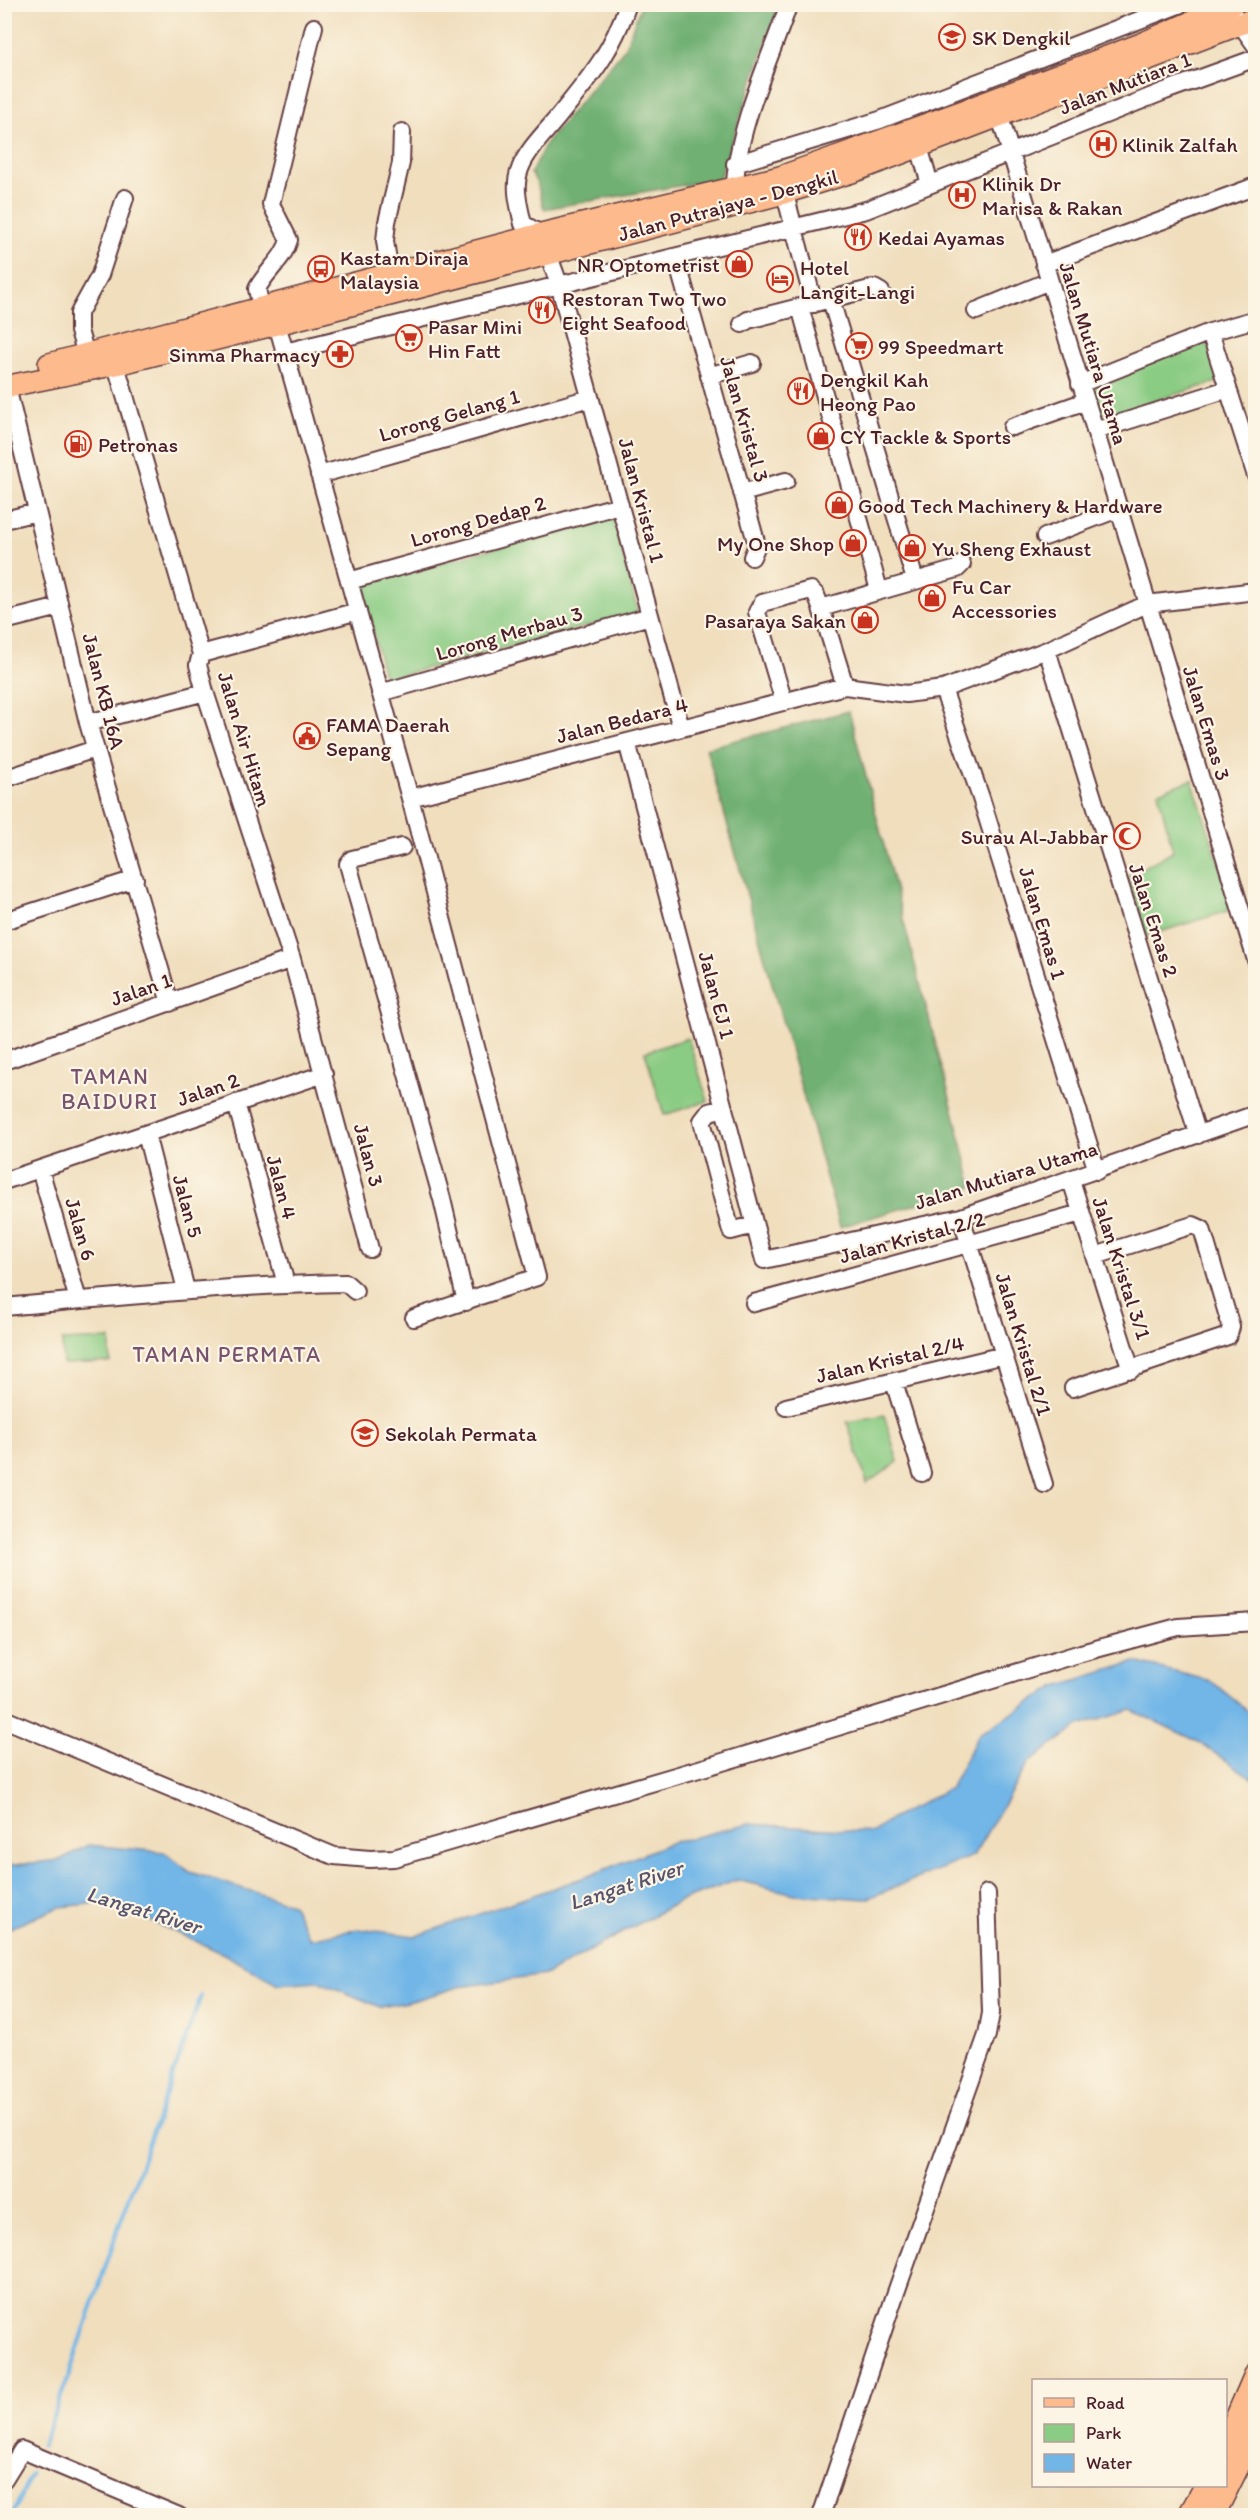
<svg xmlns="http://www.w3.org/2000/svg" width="1260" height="2520" viewBox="0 0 1260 2520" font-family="Itim,sans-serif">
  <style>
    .green { fill: #8bcc84; stroke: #6a7658; stroke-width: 1.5 }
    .forest { fill: #70b072; stroke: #5d684e; stroke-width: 1.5 }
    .water { fill: #71b6e7; stroke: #5e6a89; stroke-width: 1.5 }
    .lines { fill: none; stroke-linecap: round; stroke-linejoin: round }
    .stream { stroke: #71b6e7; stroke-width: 4 }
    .minor-casing { stroke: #633c41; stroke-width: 20 }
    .major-casing { stroke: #633c41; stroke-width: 24 }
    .highway-casing { stroke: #633c41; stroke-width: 27 }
    .minor { stroke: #fff; stroke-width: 16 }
    .major { stroke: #fcba8d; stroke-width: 21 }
    .highway { stroke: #fcba8d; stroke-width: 24 }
    .labels { text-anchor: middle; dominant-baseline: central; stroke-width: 4.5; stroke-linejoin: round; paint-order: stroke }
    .poi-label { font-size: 21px; fill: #4a1f2b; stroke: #fcf5e5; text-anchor: start }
    .street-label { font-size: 21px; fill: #4a1f2b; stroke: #fcf5e5 }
    .neighbourhood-label { font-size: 22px; letter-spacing: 1.5px; fill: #78536e; stroke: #fcf5e5 }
    .water-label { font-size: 22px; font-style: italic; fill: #58546d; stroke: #fcf5e5 }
  </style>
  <rect width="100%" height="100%" fill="#fcf5e5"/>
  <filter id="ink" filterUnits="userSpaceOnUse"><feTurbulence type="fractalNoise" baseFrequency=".0167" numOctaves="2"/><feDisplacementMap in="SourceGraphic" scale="12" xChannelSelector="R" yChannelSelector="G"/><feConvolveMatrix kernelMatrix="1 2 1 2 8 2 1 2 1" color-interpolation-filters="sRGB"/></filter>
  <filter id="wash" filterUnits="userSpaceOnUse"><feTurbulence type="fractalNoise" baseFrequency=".008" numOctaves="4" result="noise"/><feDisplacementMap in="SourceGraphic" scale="24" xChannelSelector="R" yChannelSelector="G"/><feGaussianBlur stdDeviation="1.35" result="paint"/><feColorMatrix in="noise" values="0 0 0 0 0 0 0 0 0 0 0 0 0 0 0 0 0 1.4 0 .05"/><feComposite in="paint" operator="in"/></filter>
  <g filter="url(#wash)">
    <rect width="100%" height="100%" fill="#f0debd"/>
    <path class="green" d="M 1207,340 L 1220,381 L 1100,417 L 1089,385 Z
      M 613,517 L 638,613 L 385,679 L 360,584 Z
      M 1192,780 L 1234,909 L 1147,936 L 1128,876 L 1173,851 L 1158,792 Z
      M 688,1038 L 708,1101 L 664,1115 L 645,1052 Z
      M 110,1339 L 110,1362 L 63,1364 L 62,1341 Z
      M 884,1415 L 898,1462 L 867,1483 L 847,1422 Z"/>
    <path class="forest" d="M 641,5 L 779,5 L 719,179 L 544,209 L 537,183 L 531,173 L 546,143 L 625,48 Z
      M 849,711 L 973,1187 L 840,1227 L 706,748 Z"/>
    <path class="water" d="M 1135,1662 L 1211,1681 L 1255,1717 L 1255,1780 L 1195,1740 L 1131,1710 L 1079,1726 L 1029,1762 L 973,1856 L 866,1899 L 795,1894 L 737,1880 L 678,1902 L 545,1975 L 459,1987 L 412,2001 L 380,2007 L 318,1981 L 278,1984 L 222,1953 L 109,1902 L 60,1907 L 5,1930 L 5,1866 L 60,1860 L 88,1845 L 164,1852 L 190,1872 L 292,1904 L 310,1939 L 358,1929 L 416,1936 L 591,1875 L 670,1843 L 749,1824 L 873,1832 L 892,1819 L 950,1788 L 979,1734 L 1057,1686 Z"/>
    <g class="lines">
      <path class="stream" d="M 42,2446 L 69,2375 L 119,2226 L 201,1996
        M 12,2516 L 31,2474"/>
    </g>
  </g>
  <g filter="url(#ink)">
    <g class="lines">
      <defs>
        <path id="minor" d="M 628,4 C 611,54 590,77 558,117 C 545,133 527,150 520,169 C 513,186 519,206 523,224 L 541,234 L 559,284 L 681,728
          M 1234,15 L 1256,46
          M 999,114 L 1256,960
          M 919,147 L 930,184
          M 735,164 L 880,120 L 1181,4
          M 782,183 L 814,304
          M 735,187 C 736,130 770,59 789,4
          M 676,258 L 757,545 L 752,557
          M 1044,264 L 1256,186
          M 390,274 L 385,241 L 387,222 L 401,163 L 402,132
          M 831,300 L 915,580
          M 261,307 L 257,289 C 266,271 284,259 289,240 L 271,204 L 314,27
          M 800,307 L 879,590
          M 976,311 L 1049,281
          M 277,324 L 410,798 L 537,1277 L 414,1318
          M 742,324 L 748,320 L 874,288 L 881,292
          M 1210,332 L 1256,476
          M 285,352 L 866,210 L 1165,91 L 1256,58
          M 86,354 L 79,331 L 79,313 L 100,275 L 125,198
          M 113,355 L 201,654 L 198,665 L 205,692 L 292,959 L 370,1249
          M 709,376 L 752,363
          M 1080,384 L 1210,332 L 1256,319
          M 7,387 L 88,723 L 170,1003
          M 1012,427 L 1086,401
          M 1095,431 L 1228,389
          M 319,475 L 590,398
          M 742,493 L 786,481
          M 4,520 L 37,512
          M 1045,537 L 1118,509
          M 349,581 L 620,505
          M 821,608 L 957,569 L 962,564
          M 4,621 L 60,607
          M 1047,650 L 1198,1135
          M 201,654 L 358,611
          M 943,689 L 981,798 L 1097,1171
          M 380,693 L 650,616
          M 784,702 L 757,612 L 762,603 L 811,590 L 816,595 L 821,608 L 845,686
          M 88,723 L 205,692
          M 627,742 L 764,1260 L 961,1217 L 1256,1114
          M 4,779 L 95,749
          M 410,798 L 845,686 L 906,694 L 943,689 L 1047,650 L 1147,604 L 1256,591
          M 402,847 L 352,859 L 348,864 L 442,1199 L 466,1302
          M 4,921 L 135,879
          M 4,1061 L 292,959
          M 236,1103 L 286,1284
          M 724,1108 L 709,1112 L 702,1121 L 731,1231 L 754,1225
          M 146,1134 L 186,1290
          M 40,1169 L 78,1300
          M 1071,1180 L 1131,1370
          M 4,1181 L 324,1074
          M 961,1217 L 1044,1484
          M 754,1303 L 1081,1213
          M 4,1307 C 119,1297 232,1285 346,1283 L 355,1291
          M 894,1382 L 922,1473
          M 1073,1388 L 1228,1336 L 1231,1327 L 1202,1229 L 1193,1225 L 1095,1256
          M 786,1407 L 1004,1355
          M 4,1719 L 334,1856 L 370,1859 L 394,1858 L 716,1764 L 1081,1653 L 1178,1627 L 1256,1622
          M 4,2479 L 22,2450 L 179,2516
          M 821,2516 L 894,2298 L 987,2035 L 991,2013 L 987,1893"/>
        <path id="major" d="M 49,364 L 541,234 L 780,177 L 961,112 L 1141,44 L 1233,4
          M 4,387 L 117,364 L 277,324 L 784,193 L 852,172 L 1256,18"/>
        <path id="highway" d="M 1226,2445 L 1256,2376
          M 1190,2516 L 1207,2486
          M 1212,2516 L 1256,2428"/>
      </defs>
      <use href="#minor" class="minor-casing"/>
      <use href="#major" class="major-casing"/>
      <use href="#highway" class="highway-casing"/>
      <use href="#minor" class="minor"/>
      <use href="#major" class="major"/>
      <use href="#highway" class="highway"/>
    </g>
  </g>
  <defs>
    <symbol id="school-ring" viewBox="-11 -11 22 22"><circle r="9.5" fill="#fcf5e5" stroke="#c8321e" stroke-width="1.5"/><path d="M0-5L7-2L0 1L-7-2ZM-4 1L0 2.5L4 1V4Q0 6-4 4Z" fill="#c8321e"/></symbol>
    <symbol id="hospital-ring" viewBox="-11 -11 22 22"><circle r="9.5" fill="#fcf5e5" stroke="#c8321e" stroke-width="1.5"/><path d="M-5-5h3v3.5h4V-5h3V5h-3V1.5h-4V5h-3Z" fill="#c8321e"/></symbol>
    <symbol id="restaurant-ring" viewBox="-11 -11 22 22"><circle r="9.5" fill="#fcf5e5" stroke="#c8321e" stroke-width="1.5"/><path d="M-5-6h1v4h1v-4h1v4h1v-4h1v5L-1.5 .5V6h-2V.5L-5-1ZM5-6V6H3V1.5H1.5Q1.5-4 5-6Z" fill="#c8321e"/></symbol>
    <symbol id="shop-ring" viewBox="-11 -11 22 22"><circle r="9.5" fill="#fcf5e5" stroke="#c8321e" stroke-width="1.5"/><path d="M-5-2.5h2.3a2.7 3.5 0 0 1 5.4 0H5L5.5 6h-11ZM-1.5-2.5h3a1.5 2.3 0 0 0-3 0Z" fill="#c8321e"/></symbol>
    <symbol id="bus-ring" viewBox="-11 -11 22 22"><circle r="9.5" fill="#fcf5e5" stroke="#c8321e" stroke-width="1.5"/><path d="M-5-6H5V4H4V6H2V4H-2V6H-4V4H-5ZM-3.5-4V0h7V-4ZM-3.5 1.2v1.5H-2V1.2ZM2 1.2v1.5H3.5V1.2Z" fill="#c8321e"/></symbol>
    <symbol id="hotel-ring" viewBox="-11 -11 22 22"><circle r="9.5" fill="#fcf5e5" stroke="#c8321e" stroke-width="1.5"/><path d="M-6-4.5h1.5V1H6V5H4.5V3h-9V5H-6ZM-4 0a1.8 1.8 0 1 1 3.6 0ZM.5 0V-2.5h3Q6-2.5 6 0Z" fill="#c8321e"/></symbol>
    <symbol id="supermarket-ring" viewBox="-11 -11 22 22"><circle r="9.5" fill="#fcf5e5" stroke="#c8321e" stroke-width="1.5"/><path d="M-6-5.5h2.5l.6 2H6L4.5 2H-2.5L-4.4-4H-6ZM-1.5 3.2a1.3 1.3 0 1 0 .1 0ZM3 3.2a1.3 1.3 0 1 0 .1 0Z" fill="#c8321e"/></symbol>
    <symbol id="pharmacy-ring" viewBox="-11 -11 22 22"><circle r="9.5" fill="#fcf5e5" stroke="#c8321e" stroke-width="1.5"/><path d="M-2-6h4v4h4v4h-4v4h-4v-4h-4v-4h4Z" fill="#c8321e"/></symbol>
    <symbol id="fuel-ring" viewBox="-11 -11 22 22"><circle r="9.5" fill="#fcf5e5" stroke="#c8321e" stroke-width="1.5"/><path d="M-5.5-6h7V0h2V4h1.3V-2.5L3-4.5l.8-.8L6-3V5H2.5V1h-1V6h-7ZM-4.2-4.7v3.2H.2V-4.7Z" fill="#c8321e"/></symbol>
    <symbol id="civic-ring" viewBox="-11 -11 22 22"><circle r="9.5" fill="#fcf5e5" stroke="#c8321e" stroke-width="1.5"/><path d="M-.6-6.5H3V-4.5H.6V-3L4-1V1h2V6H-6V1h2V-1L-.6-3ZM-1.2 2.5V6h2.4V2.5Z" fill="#c8321e"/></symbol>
    <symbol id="mosque-ring" viewBox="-11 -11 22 22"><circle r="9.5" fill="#fcf5e5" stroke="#c8321e" stroke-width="1.5"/><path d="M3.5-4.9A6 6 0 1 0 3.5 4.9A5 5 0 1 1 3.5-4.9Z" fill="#c8321e"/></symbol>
  </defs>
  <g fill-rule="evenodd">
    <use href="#school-ring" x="937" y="22" width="30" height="30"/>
    <use href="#hospital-ring" x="1088" y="129" width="30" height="30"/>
    <use href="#hospital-ring" x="947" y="180" width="30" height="30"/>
    <use href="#restaurant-ring" x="843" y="222" width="30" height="30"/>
    <use href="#shop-ring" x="724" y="249" width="30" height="30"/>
    <use href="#bus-ring" x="306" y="254" width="30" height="30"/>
    <use href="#hotel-ring" x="765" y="264" width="30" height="30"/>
    <use href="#restaurant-ring" x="527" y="295" width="30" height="30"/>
    <use href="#supermarket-ring" x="394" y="323" width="30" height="30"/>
    <use href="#supermarket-ring" x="844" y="331" width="30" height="30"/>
    <use href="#pharmacy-ring" x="325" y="339" width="30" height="30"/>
    <use href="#restaurant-ring" x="786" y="376" width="30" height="30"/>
    <use href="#shop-ring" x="806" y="421" width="30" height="30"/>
    <use href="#fuel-ring" x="63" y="429" width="30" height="30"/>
    <use href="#shop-ring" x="824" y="490" width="30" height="30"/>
    <use href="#shop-ring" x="838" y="528" width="30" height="30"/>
    <use href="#shop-ring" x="897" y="533" width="30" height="30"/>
    <use href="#shop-ring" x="917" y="583" width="30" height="30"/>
    <use href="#shop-ring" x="850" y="605" width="30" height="30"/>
    <use href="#civic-ring" x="292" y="721" width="30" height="30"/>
    <use href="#mosque-ring" x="1112" y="821" width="30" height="30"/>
    <use href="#school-ring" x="350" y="1418" width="30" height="30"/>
  </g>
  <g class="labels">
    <g class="poi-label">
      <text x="972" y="37">SK Dengkil</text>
      <text x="1122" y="144">Klinik Zalfah</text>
      <text x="982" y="183">Klinik Dr<tspan x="982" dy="24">Marisa &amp; Rakan</tspan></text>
      <text x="878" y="237">Kedai Ayamas</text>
      <text x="340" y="257">Kastam Diraja<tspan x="340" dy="24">Malaysia</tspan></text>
      <text x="720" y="264" text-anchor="end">NR Optometrist</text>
      <text x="800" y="267">Hotel<tspan x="800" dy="24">Langit-Langi</tspan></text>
      <text x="562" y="298">Restoran Two Two<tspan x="562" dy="24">Eight Seafood</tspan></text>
      <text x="428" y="326">Pasar Mini<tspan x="428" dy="24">Hin Fatt</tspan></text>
      <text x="878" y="346">99 Speedmart</text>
      <text x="320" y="354" text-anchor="end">Sinma Pharmacy</text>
      <text x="820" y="379">Dengkil Kah<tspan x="820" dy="24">Heong Pao</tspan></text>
      <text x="840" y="436">CY Tackle &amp; Sports</text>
      <text x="98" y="444">Petronas</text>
      <text x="858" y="505">Good Tech Machinery &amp; Hardware</text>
      <text x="834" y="543" text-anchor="end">My One Shop</text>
      <text x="932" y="548">Yu Sheng Exhaust</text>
      <text x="952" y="586">Fu Car<tspan x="952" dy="24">Accessories</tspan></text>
      <text x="846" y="620" text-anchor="end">Pasaraya Sakan</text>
      <text x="326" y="724">FAMA Daerah<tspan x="326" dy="24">Sepang</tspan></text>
      <text x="1108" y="836" text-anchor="end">Surau Al-Jabbar</text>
      <text x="385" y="1433">Sekolah Permata</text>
    </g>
    <g class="street-label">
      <text transform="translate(1125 83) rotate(-21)">Jalan Mutiara 1</text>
      <text transform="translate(728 205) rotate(-15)">Jalan Putrajaya - Dengkil</text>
      <text transform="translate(1094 353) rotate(73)">Jalan Mutiara Utama</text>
      <text transform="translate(449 415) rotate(-16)">Lorong Gelang 1</text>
      <text transform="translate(745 419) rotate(74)">Jalan Kristal 3</text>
      <text transform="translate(642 500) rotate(75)">Jalan Kristal 1</text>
      <text transform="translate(478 521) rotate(-16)">Lorong Dedap 2</text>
      <text transform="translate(509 633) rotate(-16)">Lorong Merbau 3</text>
      <text transform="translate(104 691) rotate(76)">Jalan KB 16A</text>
      <text transform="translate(622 720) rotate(-14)">Jalan Bedara 4</text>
      <text transform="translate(1207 723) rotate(73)">Jalan Emas 3</text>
      <text transform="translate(245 739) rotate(73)">Jalan Air Hitam</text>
      <text transform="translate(1154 920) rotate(72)">Jalan Emas 2</text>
      <text transform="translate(1043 923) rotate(73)">Jalan Emas 1</text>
      <text transform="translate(141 989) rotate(-19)">Jalan 1</text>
      <text transform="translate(717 995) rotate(75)">Jalan EJ 1</text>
      <text transform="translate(208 1089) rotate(-19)">Jalan 2</text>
      <text transform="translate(369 1155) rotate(75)">Jalan 3</text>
      <text transform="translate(1006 1175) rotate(-17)">Jalan Mutiara Utama</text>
      <text transform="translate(282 1187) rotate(75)">Jalan 4</text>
      <text transform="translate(188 1206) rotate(75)">Jalan 5</text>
      <text transform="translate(81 1229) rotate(74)">Jalan 6</text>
      <text transform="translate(912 1237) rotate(-15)">Jalan Kristal 2/2</text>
      <text transform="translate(1122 1268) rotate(72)">Jalan Kristal 3/1</text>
      <text transform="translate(1024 1344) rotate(73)">Jalan Kristal 2/1</text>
      <text transform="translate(890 1359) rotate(-13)">Jalan Kristal 2/4</text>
    </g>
    <g class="neighbourhood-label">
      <text x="110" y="1076">TAMAN<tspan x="110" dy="25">BAIDURI</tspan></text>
      <text x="227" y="1354">TAMAN PERMATA</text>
    </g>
    <g class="water-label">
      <text transform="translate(626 1885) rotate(-18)">Langat River</text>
      <text transform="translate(144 1910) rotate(17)">Langat River</text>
    </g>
  </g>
  <rect width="1260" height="2520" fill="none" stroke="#fcf5e5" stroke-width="24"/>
  <rect x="1032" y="2379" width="195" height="108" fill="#fcf5e5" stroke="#b59f9b" stroke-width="1.5"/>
  <rect x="1044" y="2398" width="30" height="9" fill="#fcba8d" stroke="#b59f9b" stroke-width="1.5"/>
  <text x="1086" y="2409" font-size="18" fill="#4a1f2b">Road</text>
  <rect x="1044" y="2424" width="30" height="18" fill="#8bcc84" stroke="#b59f9b" stroke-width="1.5"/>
  <text x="1086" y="2439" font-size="18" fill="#4a1f2b">Park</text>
  <rect x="1044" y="2454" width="30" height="18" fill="#71b6e7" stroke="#b59f9b" stroke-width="1.5"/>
  <text x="1086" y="2469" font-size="18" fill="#4a1f2b">Water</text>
</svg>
